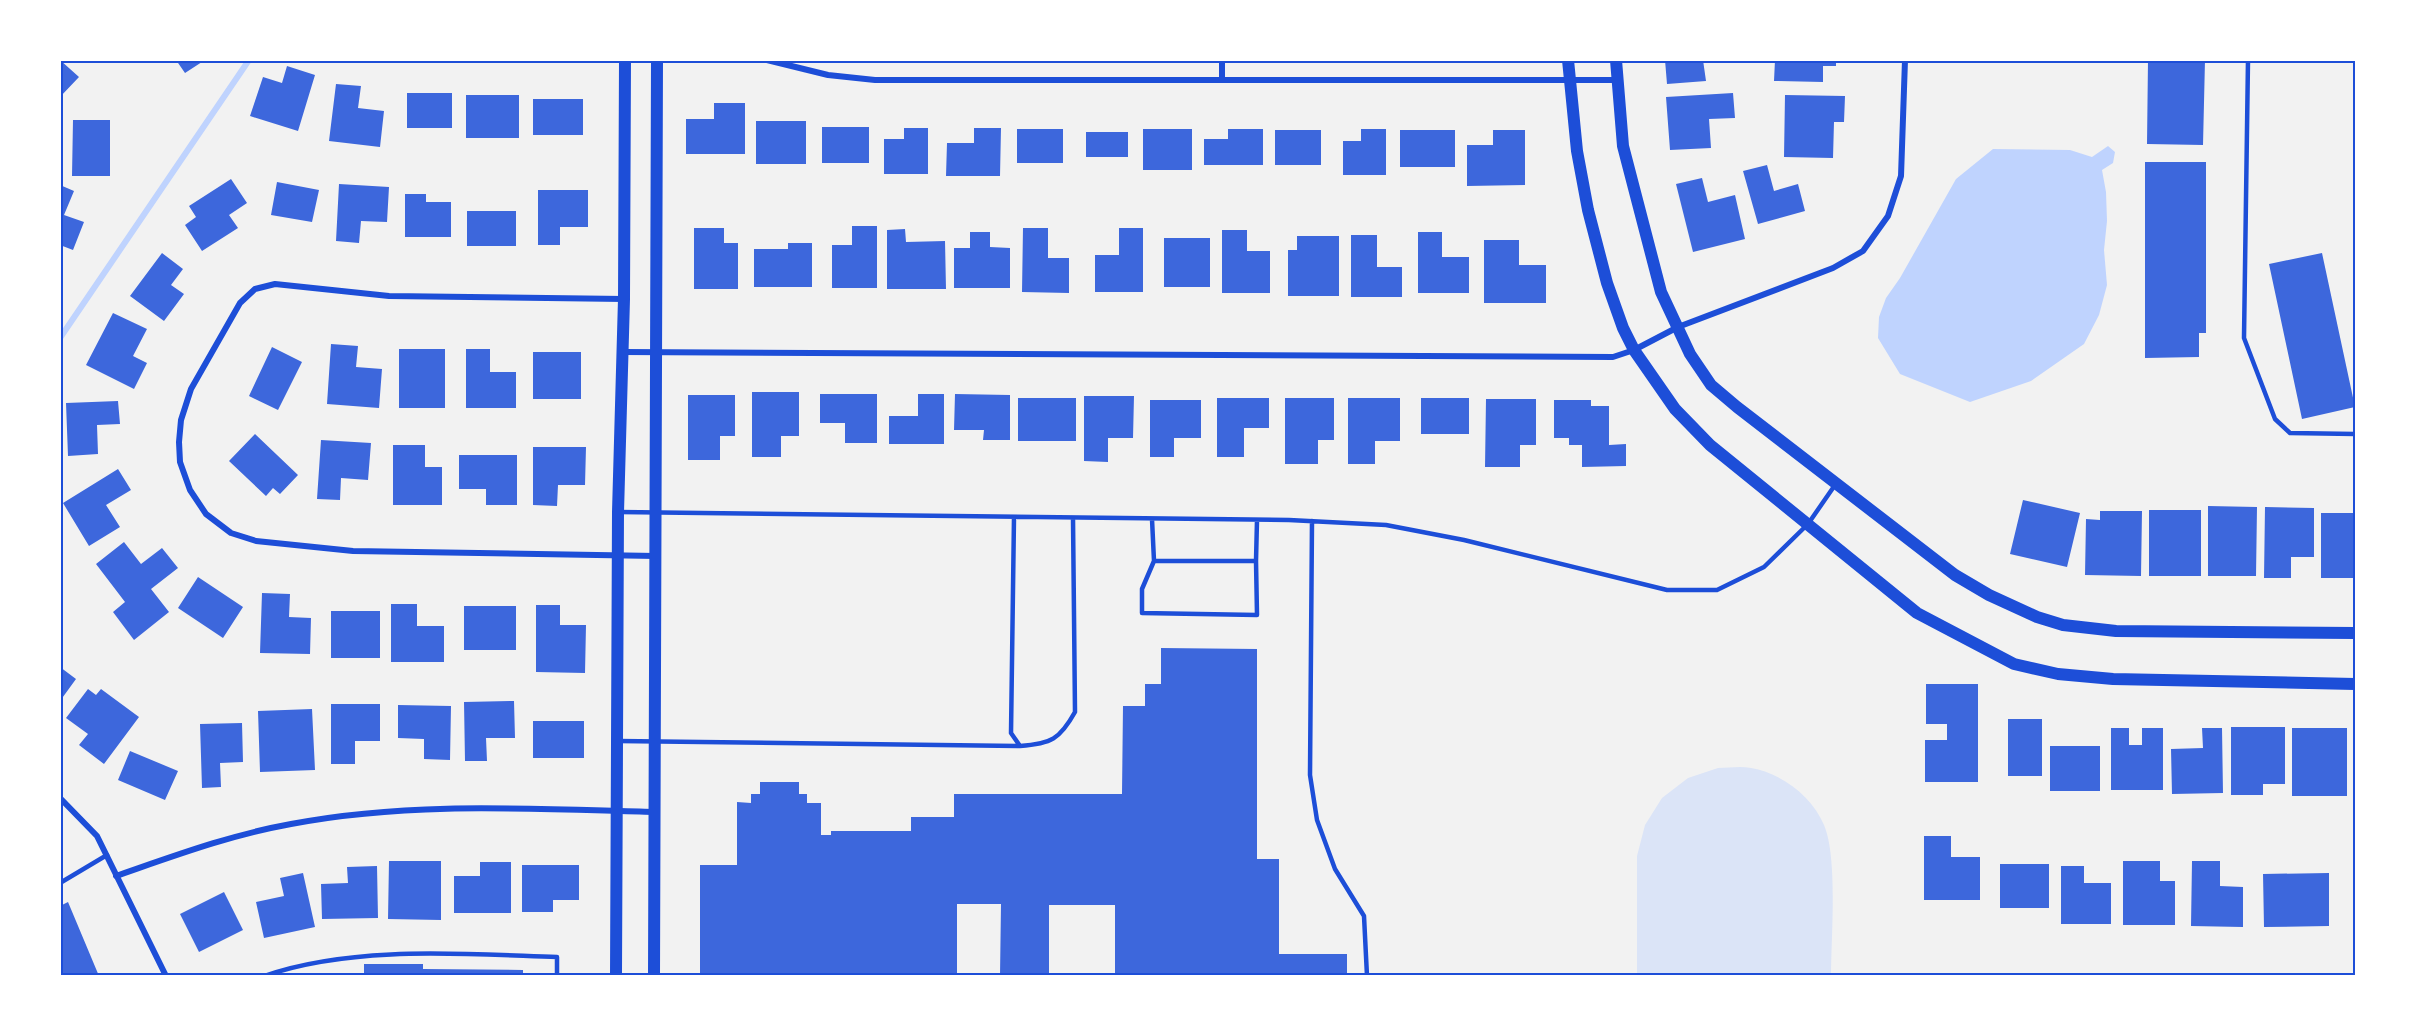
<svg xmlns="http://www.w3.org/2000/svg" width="2415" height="1036" viewBox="0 0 2415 1036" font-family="'Space Grotesk',sans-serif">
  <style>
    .green { fill: #dbe4f7 }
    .water { fill: #bfd3fe }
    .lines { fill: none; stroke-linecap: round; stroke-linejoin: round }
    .stream { stroke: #bfd3fe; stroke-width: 6 }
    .building { fill: #3d67dc }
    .service { stroke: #1d4ed8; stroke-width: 4.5 }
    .minor { stroke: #1d4ed8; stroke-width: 6 }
    .secondary { stroke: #1d4ed8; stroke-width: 12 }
    .neatline { fill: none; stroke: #1d4ed8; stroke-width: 2 }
  </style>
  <rect width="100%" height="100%" fill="#f2f2f2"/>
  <path class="green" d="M 1718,768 C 1729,768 1740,766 1751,768 C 1781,773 1812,796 1824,825 C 1838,858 1831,937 1831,976 L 1637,976 L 1637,856 L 1645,825 L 1662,798 L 1688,778 Z"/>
  <path class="water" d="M 2108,146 L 2115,152 L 2113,163 L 2102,170 L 2106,192 L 2107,221 L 2104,250 L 2107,285 L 2099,315 L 2084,344 L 2031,381 L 1970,402 L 1900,374 L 1878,338 L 1879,317 L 1886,298 L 1900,278 L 1956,179 L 1993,149 L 2070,150 L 2092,157 Z"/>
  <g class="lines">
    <path class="stream" d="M 60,338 L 249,60"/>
  </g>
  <path class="building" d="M 60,60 L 79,77 L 60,97 Z
    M 176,60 L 205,60 L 185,73 Z
    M 1665,60 L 1703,60 L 1706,81 L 1667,84 Z
    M 1775,60 L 1836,60 L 1836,66 L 1823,66 L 1823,82 L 1774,81 Z
    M 2148,60 L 2205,60 L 2203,145 L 2147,144 Z
    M 287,66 L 315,75 L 298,131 L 250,116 L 263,77 L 282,83 Z
    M 336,84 L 361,86 L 358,108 L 384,111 L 380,147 L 329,141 Z
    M 407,93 L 452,93 L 452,128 L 407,128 Z
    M 1733,93 L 1735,118 L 1709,119 L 1711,148 L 1670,150 L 1666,97 Z
    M 466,95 L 519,95 L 519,138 L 466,138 Z
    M 1785,95 L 1845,96 L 1844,122 L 1834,122 L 1833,158 L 1784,157 Z
    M 533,99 L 583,99 L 583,135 L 533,135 Z
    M 714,103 L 745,103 L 745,154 L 686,154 L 686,119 L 714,119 Z
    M 73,120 L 110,120 L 110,176 L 72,176 Z
    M 756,121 L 806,121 L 806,164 L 756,164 Z
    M 822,127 L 869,127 L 869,163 L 822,163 Z
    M 904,128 L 928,128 L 928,174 L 884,174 L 884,139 L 904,139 Z
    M 974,128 L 1001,128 L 1000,176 L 946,176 L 947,143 L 974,143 Z
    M 1017,129 L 1063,129 L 1063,163 L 1017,163 Z
    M 1143,129 L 1192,129 L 1192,170 L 1143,170 Z
    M 1228,129 L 1263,129 L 1263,165 L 1204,165 L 1204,139 L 1228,139 Z
    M 1361,129 L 1386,129 L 1386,175 L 1343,175 L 1343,141 L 1361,141 Z
    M 1275,130 L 1321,130 L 1321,165 L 1275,165 Z
    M 1400,130 L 1455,130 L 1455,167 L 1400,167 Z
    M 1493,130 L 1525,130 L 1525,185 L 1467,186 L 1467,145 L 1493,145 Z
    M 1086,132 L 1128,132 L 1128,157 L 1086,157 Z
    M 2145,162 L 2206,162 L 2206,333 L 2199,333 L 2199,357 L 2145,358 Z
    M 1767,165 L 1774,191 L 1798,184 L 1805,211 L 1758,224 L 1743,171 Z
    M 1702,178 L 1708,202 L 1735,195 L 1745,239 L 1693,252 L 1676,184 Z
    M 231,179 L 247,203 L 229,215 L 238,228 L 202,251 L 185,225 L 196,217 L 189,206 Z
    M 277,182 L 319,190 L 312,222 L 271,215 Z
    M 339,184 L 389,187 L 387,222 L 361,221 L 359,243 L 336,241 Z
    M 60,185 L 74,191 L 64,215 L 84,222 L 73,250 L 60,245 Z
    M 538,190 L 588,190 L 588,227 L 560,227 L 560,245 L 538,245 Z
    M 405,194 L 426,194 L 426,202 L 451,202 L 451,237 L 405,237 Z
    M 467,211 L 516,211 L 516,246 L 467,246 Z
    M 852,226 L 877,226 L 877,288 L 832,288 L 832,245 L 852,245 Z
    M 694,228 L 724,228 L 724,243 L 738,243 L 738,289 L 694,289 Z
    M 1023,228 L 1048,228 L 1048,258 L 1069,258 L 1069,293 L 1022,292 Z
    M 1119,228 L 1143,228 L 1143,292 L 1095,292 L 1095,255 L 1119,255 Z
    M 905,229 L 906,242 L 945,241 L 946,289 L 887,289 L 887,230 Z
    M 1222,230 L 1247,230 L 1247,251 L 1270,251 L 1270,293 L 1222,293 Z
    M 970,232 L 990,232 L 990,247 L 1010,248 L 1010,288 L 954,288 L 954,248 L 970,248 Z
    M 1418,232 L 1442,232 L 1442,257 L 1469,257 L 1469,293 L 1418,293 Z
    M 1351,235 L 1377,235 L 1377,267 L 1402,267 L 1402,297 L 1351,297 Z
    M 1297,236 L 1339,236 L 1339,296 L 1288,296 L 1288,250 L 1297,250 Z
    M 1164,238 L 1210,238 L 1210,287 L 1164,287 Z
    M 1484,240 L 1519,240 L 1519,265 L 1546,265 L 1546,303 L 1484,303 Z
    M 788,243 L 812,243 L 812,287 L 754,287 L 754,249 L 788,249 Z
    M 162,253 L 183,269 L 171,285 L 184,294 L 164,321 L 130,296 Z
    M 2322,253 L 2355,407 L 2302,419 L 2269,264 Z
    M 113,313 L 147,329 L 133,356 L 147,363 L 134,389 L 86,365 Z
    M 331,344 L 358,346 L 356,367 L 382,369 L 379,408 L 327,404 Z
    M 272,347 L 302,362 L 278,410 L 249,396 Z
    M 399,349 L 445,349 L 445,408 L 399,408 Z
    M 466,349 L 490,349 L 490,372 L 516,372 L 516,408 L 466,408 Z
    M 533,352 L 581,352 L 581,399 L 533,399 Z
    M 752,392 L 799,392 L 799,436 L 781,436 L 781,457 L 752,457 Z
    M 820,394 L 877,394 L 877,443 L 845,443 L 845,423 L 820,423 Z
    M 918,394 L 944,394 L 944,444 L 889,444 L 889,416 L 918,416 Z
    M 955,394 L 1010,395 L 1010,440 L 983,440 L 984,430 L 954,430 Z
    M 688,395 L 735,395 L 735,436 L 720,436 L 720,460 L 688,460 Z
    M 1084,396 L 1134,396 L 1133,438 L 1108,438 L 1108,462 L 1084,461 Z
    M 1018,398 L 1076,398 L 1076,441 L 1018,441 Z
    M 1217,398 L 1269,398 L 1269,428 L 1244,428 L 1244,457 L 1217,457 Z
    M 1285,398 L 1334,398 L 1334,440 L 1318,440 L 1318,464 L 1285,464 Z
    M 1348,398 L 1400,398 L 1400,441 L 1375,441 L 1375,464 L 1348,464 Z
    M 1421,398 L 1469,398 L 1469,434 L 1421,434 Z
    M 1486,399 L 1536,399 L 1536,445 L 1520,445 L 1520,467 L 1485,467 Z
    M 1150,400 L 1201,400 L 1201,438 L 1174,438 L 1174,457 L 1150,457 Z
    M 1554,400 L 1591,400 L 1591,406 L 1609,406 L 1609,445 L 1626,444 L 1626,466 L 1582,467 L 1582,445 L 1569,445 L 1569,438 L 1554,438 Z
    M 118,401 L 120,424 L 97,425 L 98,454 L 68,456 L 66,403 Z
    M 255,434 L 298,475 L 280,494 L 273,488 L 266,496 L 229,461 Z
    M 321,440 L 371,443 L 368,480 L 341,478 L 340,500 L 317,499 Z
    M 393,445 L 425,445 L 425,467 L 442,467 L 442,505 L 393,505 Z
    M 533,447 L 586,447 L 585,485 L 558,485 L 557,506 L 533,505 Z
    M 459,455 L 517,455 L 517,505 L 486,505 L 486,489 L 459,489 Z
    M 118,469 L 131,490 L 106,505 L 120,527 L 89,546 L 63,503 Z
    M 2023,500 L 2080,513 L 2067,567 L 2010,554 Z
    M 2208,506 L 2257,507 L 2256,576 L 2208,576 Z
    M 2265,507 L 2314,508 L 2314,557 L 2291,557 L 2291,578 L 2264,578 Z
    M 2149,510 L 2201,510 L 2201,576 L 2149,576 Z
    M 2100,511 L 2142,511 L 2141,576 L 2085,575 L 2086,519 L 2100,520 Z
    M 2321,513 L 2355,513 L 2355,578 L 2321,578 Z
    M 124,542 L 141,564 L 162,548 L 178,568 L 151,589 L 169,612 L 134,640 L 113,612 L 125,602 L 96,564 Z
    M 198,577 L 243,607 L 223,638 L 178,608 Z
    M 262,593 L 290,594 L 289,617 L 311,618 L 310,654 L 260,653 Z
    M 391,604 L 417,604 L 417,626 L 444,626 L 444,662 L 391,662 Z
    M 536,605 L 560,605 L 560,625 L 586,625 L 585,673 L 536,672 Z
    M 464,606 L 516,606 L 516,650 L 464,650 Z
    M 331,611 L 380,611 L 380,658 L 331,658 Z
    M 1161,648 L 1257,649 L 1257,859 L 1279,859 L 1279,954 L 1347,954 L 1347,976 L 1115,976 L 1115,905 L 1049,905 L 1049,976 L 1000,976 L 1001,904 L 957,904 L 957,976 L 700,976 L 700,865 L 737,865 L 737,802 L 751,803 L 751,794 L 760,794 L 760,782 L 799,782 L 799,794 L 807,794 L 807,803 L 821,803 L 821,835 L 831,835 L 831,831 L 911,831 L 911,817 L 954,817 L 954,794 L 1122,794 L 1123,706 L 1145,706 L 1145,684 L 1161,684 Z
    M 60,667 L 76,679 L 60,701 Z
    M 1926,684 L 1978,684 L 1978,782 L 1925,782 L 1925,740 L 1947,740 L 1947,724 L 1926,724 Z
    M 88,689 L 96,695 L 101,689 L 139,717 L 104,764 L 79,745 L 88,734 L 66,718 Z
    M 514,701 L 515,738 L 486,738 L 487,761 L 465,761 L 464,702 Z
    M 331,704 L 380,704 L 380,741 L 355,741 L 355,764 L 331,764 Z
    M 398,705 L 451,706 L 450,760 L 424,759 L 424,739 L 398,738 Z
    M 312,709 L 315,770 L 260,772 L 258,711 Z
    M 2008,719 L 2042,719 L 2042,776 L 2008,776 Z
    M 533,721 L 584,721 L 584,758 L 533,758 Z
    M 242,723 L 243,762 L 220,763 L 221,787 L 202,788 L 200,724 Z
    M 2231,727 L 2285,727 L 2285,784 L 2263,784 L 2263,795 L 2231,795 Z
    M 2111,728 L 2129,728 L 2129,745 L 2142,745 L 2142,728 L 2163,728 L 2163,790 L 2111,790 Z
    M 2202,728 L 2222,728 L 2223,793 L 2172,794 L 2171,749 L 2203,748 Z
    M 2292,728 L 2347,728 L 2347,796 L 2292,796 Z
    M 2050,746 L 2100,746 L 2100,791 L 2050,791 Z
    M 130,751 L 178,771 L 165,800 L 118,780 Z
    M 1924,836 L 1951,836 L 1951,857 L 1980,857 L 1980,900 L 1924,900 Z
    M 389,861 L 441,861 L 441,920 L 388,919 Z
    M 2123,861 L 2160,861 L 2160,881 L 2175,881 L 2175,925 L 2123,925 Z
    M 2192,861 L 2220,861 L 2220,886 L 2243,887 L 2243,927 L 2191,926 Z
    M 480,862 L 511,862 L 511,913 L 454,913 L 454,876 L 480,876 Z
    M 2000,864 L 2049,864 L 2049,908 L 2000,908 Z
    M 522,865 L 579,865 L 579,900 L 553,900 L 553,912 L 522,912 Z
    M 377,866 L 378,918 L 322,919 L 321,884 L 348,883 L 347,867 Z
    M 2061,866 L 2084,866 L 2084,883 L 2111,883 L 2111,924 L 2061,924 Z
    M 303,873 L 315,927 L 264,938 L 256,902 L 284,896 L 280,878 Z
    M 2329,873 L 2329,926 L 2264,927 L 2263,874 Z
    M 224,892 L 243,930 L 199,952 L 180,914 Z
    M 68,902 L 99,976 L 63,976 L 60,969 L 60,906 Z
    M 364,964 L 423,964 L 423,969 L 523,970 L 523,976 L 364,976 Z"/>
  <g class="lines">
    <path class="service" d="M 2248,60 L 2244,338 L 2275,419 L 2290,433 L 2355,434
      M 619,512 L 1289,520 L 1386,525 L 1464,540 L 1667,590 L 1717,590 L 1764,567 L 1808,524 L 1835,485
      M 1014,517 L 1011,733 L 1020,746 C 1051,744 1060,739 1075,712 L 1073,518
      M 1152,519 L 1154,561 L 1256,561 L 1257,520
      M 1312,521 L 1310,775 L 1317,820 L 1335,869 L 1364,916 L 1367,976
      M 1154,561 L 1142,589 L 1142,613 L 1257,615 L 1256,561
      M 618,741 L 1020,746
      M 60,883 L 107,855
      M 264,976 C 353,945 464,954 557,957 L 557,976"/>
    <path class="minor" d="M 767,60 L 828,75 L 875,80 L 1617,80
      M 1222,80 L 1222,60
      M 624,299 L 389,296 L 275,284 L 255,289 L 240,303 L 191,389 L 181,420 L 179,442 L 180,462 L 190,490 L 206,514 L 231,533 L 256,541 L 353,551 L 656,556
      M 623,352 L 1613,357 L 1634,350 L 1678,327 L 1833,268 L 1863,251 L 1888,216 L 1901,176 L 1905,60
      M 60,798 L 97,836 L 166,976
      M 116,876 C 174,856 230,835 291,824 C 410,801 534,809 654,812"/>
    <path class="secondary" d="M 1568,60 L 1577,151 L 1588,210 L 1607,283 L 1623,328 L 1634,350 L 1675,409 L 1710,445 L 1917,613 L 2014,664 L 2058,674 L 2113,679 L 2355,684
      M 1616,60 L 1623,146 L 1661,292 L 1690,354 L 1711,385 L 1737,407 L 1955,575 L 1989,595 L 2037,617 L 2063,625 L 2116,631 L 2355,633
      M 616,976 L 618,512 L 624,299 L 625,60
      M 654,976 L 657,60"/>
  </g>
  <rect width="2415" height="1036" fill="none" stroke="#ffffff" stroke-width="123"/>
  <rect x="62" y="62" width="2292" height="912" class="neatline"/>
</svg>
